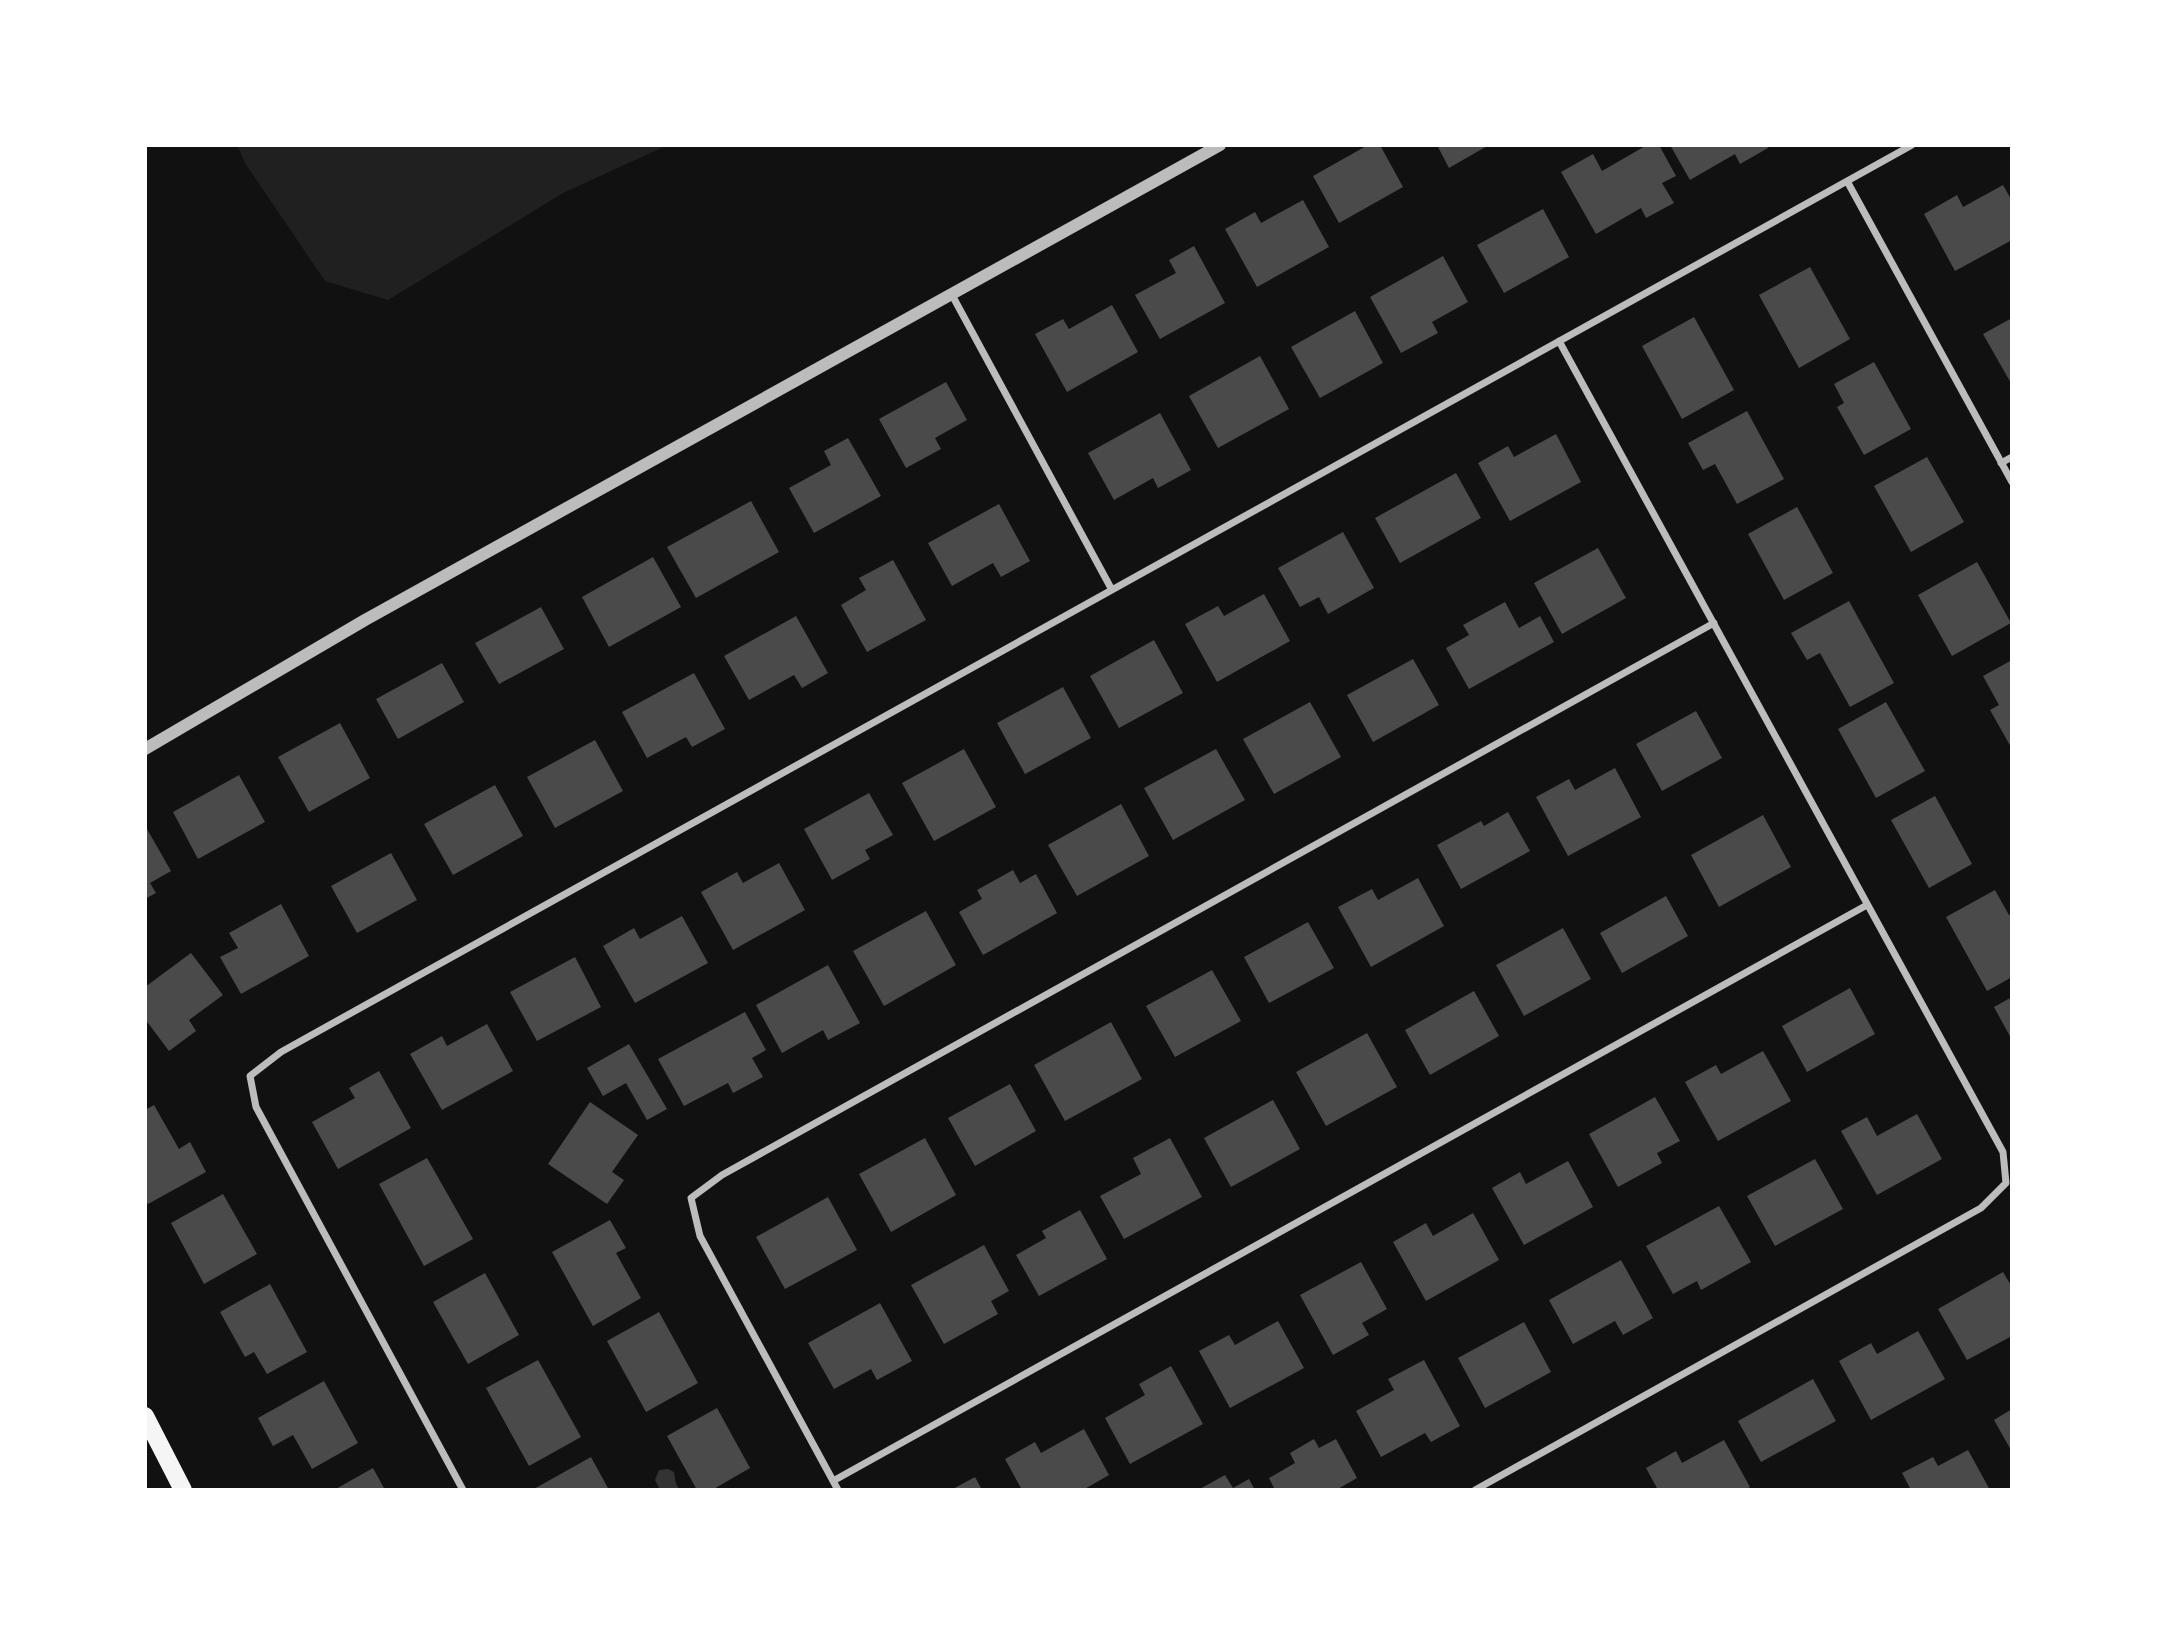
<svg xmlns="http://www.w3.org/2000/svg" width="2157" height="1635" viewBox="0 0 2157 1635" font-family="Literata,serif">
  <style>
    .green { fill: #202020 }
    .water { fill: #333 }
    .building { fill: #4a4a4a }
    .lines { fill: none; stroke-linecap: round; stroke-linejoin: round }
    .minor { stroke: #bcbcbc; stroke-width: 7 }
    .tertiary { stroke: #bcbcbc; stroke-width: 12 }
    .primary { stroke: #f5f5f5; stroke-width: 18 }
  </style>
  <rect width="100%" height="100%" fill="#111"/>
  <path class="green" d="M 237,145 L 668,145 L 563,193 L 388,300 L 325,281 L 245,163 Z"/>
  <path class="water" d="M 668,1469 L 674,1472 L 676,1484 L 680,1490 L 660,1490 L 655,1480 L 659,1470 Z"/>
  <path class="building" d="M 1368,145 L 1380,145 L 1403,187 L 1339,223 L 1313,176 Z
    M 1437,145 L 1489,145 L 1449,168 Z
    M 1647,145 L 1659,145 L 1676,176 L 1662,183 L 1674,203 L 1646,218 L 1641,208 L 1596,234 L 1561,172 L 1593,154 L 1602,171 Z
    M 1670,145 L 1767,145 L 1768,148 L 1740,164 L 1735,154 L 1690,180 Z
    M 2003,185 L 2012,201 L 2012,240 L 1955,271 L 1924,214 L 1957,195 L 1963,207 Z
    M 1303,200 L 1329,247 L 1257,287 L 1225,229 L 1255,212 L 1261,223 Z
    M 1543,209 L 1569,257 L 1504,293 L 1477,245 Z
    M 1194,246 L 1225,303 L 1160,339 L 1135,295 L 1176,273 L 1169,260 Z
    M 1443,256 L 1468,302 L 1432,322 L 1438,333 L 1401,353 L 1370,297 Z
    M 1810,267 L 1850,339 L 1799,368 L 1759,295 Z
    M 1112,305 L 1138,352 L 1067,392 L 1035,334 L 1063,319 L 1069,329 Z
    M 1355,311 L 1383,363 L 1320,398 L 1291,347 Z
    M 1694,317 L 1734,390 L 1682,419 L 1642,346 Z
    M 2012,318 L 2012,385 L 1983,334 Z
    M 1260,356 L 1289,409 L 1218,448 L 1189,396 Z
    M 1874,362 L 1911,429 L 1864,455 L 1837,407 L 1844,403 L 1834,384 Z
    M 946,382 L 967,420 L 935,438 L 941,449 L 906,468 L 879,419 Z
    M 1747,411 L 1784,479 L 1737,504 L 1715,464 L 1703,470 L 1688,443 Z
    M 1160,413 L 1191,470 L 1158,488 L 1153,478 L 1114,500 L 1088,453 Z
    M 1556,434 L 1581,482 L 1510,521 L 1478,463 L 1508,446 L 1514,457 Z
    M 848,438 L 881,496 L 814,533 L 789,488 L 831,465 L 824,451 Z
    M 1927,457 L 1964,522 L 1911,552 L 1874,486 Z
    M 1456,473 L 1481,518 L 1400,563 L 1375,518 Z
    M 751,501 L 779,552 L 696,598 L 667,547 Z
    M 999,504 L 1030,561 L 1001,577 L 993,563 L 952,586 L 928,543 Z
    M 1797,507 L 1833,573 L 1784,600 L 1748,534 Z
    M 1343,532 L 1374,588 L 1328,614 L 1319,597 L 1300,607 L 1278,568 Z
    M 1598,548 L 1626,598 L 1562,634 L 1534,583 Z
    M 653,557 L 681,607 L 609,647 L 582,597 Z
    M 893,560 L 926,620 L 867,652 L 841,605 L 866,590 L 859,578 Z
    M 1977,562 L 2011,623 L 1952,656 L 1918,595 Z
    M 1264,594 L 1290,641 L 1217,682 L 1185,624 L 1218,606 L 1224,616 Z
    M 1849,601 L 1894,683 L 1850,707 L 1820,653 L 1807,660 L 1791,633 Z
    M 1505,602 L 1519,628 L 1540,616 L 1554,642 L 1469,689 L 1446,648 L 1469,635 L 1463,625 Z
    M 541,607 L 564,649 L 499,684 L 475,643 Z
    M 796,616 L 828,673 L 802,688 L 794,675 L 749,700 L 724,656 Z
    M 1154,640 L 1183,693 L 1119,728 L 1090,676 Z
    M 1413,659 L 1439,705 L 1373,742 L 1347,695 Z
    M 2012,660 L 2012,749 L 1990,710 L 1999,705 L 1983,676 Z
    M 442,663 L 464,702 L 398,739 L 376,699 Z
    M 694,673 L 725,729 L 692,747 L 686,737 L 647,758 L 622,712 Z
    M 1063,687 L 1091,738 L 1025,774 L 997,723 Z
    M 1310,702 L 1341,757 L 1274,794 L 1243,739 Z
    M 1886,702 L 1925,771 L 1876,798 L 1838,729 Z
    M 1696,711 L 1722,758 L 1662,791 L 1636,744 Z
    M 340,723 L 370,778 L 309,812 L 278,757 Z
    M 595,740 L 623,791 L 555,828 L 527,777 Z
    M 964,749 L 996,807 L 934,841 L 902,783 Z
    M 1216,749 L 1245,800 L 1173,840 L 1144,788 Z
    M 1615,768 L 1641,817 L 1568,856 L 1536,797 L 1569,779 L 1575,790 Z
    M 239,775 L 265,822 L 198,859 L 173,812 Z
    M 495,785 L 523,836 L 453,875 L 424,824 Z
    M 869,793 L 893,835 L 865,850 L 870,859 L 832,880 L 804,829 Z
    M 1935,796 L 1972,864 L 1929,888 L 1891,820 Z
    M 1121,804 L 1149,856 L 1077,896 L 1048,845 Z
    M 1508,812 L 1530,851 L 1461,889 L 1437,845 L 1481,821 L 1484,826 Z
    M 1763,815 L 1791,867 L 1719,907 L 1691,855 Z
    M 147,829 L 171,871 L 150,883 L 156,893 L 145,899 L 145,830 Z
    M 391,853 L 417,900 L 357,933 L 331,886 Z
    M 779,863 L 805,910 L 733,950 L 701,892 L 737,872 L 743,883 Z
    M 1013,870 L 1020,883 L 1036,874 L 1057,913 L 983,955 L 959,912 L 982,899 L 977,890 Z
    M 1418,878 L 1444,926 L 1371,967 L 1338,907 L 1372,889 L 1378,900 Z
    M 1995,890 L 2009,915 L 2012,914 L 2012,977 L 1987,991 L 1946,917 Z
    M 1666,896 L 1688,936 L 1622,973 L 1600,933 Z
    M 281,904 L 309,956 L 241,994 L 220,957 L 238,948 L 229,933 Z
    M 926,911 L 956,965 L 884,1006 L 853,951 Z
    M 682,916 L 708,963 L 635,1003 L 603,946 L 634,928 L 640,939 Z
    M 1308,922 L 1334,968 L 1269,1003 L 1244,957 Z
    M 1563,928 L 1591,979 L 1524,1016 L 1496,965 Z
    M 191,953 L 223,995 L 189,1020 L 196,1031 L 169,1051 L 145,1019 L 145,987 Z
    M 575,957 L 601,1007 L 537,1041 L 510,992 Z
    M 828,965 L 860,1023 L 828,1040 L 823,1030 L 782,1053 L 756,1005 Z
    M 1212,970 L 1241,1021 L 1175,1057 L 1146,1006 Z
    M 1850,988 L 1875,1034 L 1807,1072 L 1782,1026 Z
    M 1474,991 L 1499,1036 L 1430,1075 L 1405,1030 Z
    M 2012,997 L 2012,1040 L 1994,1007 Z
    M 745,1012 L 766,1050 L 752,1058 L 763,1077 L 733,1093 L 728,1083 L 684,1106 L 658,1059 Z
    M 1111,1022 L 1142,1079 L 1065,1121 L 1034,1065 Z
    M 487,1024 L 513,1071 L 442,1110 L 410,1054 L 442,1036 L 447,1046 Z
    M 1367,1033 L 1397,1087 L 1326,1126 L 1296,1072 Z
    M 629,1044 L 667,1109 L 647,1120 L 626,1083 L 603,1096 L 587,1068 Z
    M 1763,1051 L 1791,1101 L 1718,1141 L 1685,1082 L 1716,1065 L 1721,1074 Z
    M 379,1071 L 411,1128 L 338,1169 L 312,1122 L 355,1098 L 349,1088 Z
    M 1010,1084 L 1036,1131 L 975,1166 L 948,1118 Z
    M 1655,1097 L 1680,1141 L 1657,1153 L 1662,1163 L 1618,1187 L 1589,1134 Z
    M 1273,1100 L 1300,1149 L 1231,1187 L 1204,1138 Z
    M 590,1102 L 638,1135 L 612,1172 L 624,1180 L 607,1204 L 548,1164 Z
    M 154,1105 L 179,1149 L 190,1142 L 206,1172 L 148,1204 L 145,1200 L 145,1110 Z
    M 1917,1114 L 1942,1159 L 1877,1195 L 1841,1131 L 1867,1117 L 1877,1136 Z
    M 925,1138 L 956,1195 L 891,1232 L 859,1174 Z
    M 1170,1138 L 1202,1197 L 1124,1239 L 1100,1196 L 1141,1174 L 1133,1158 Z
    M 427,1158 L 473,1239 L 424,1266 L 379,1184 Z
    M 1815,1159 L 1843,1209 L 1775,1246 L 1747,1196 Z
    M 1568,1161 L 1593,1207 L 1524,1245 L 1492,1188 L 1520,1172 L 1526,1184 Z
    M 223,1194 L 257,1254 L 204,1284 L 171,1223 Z
    M 828,1197 L 857,1250 L 785,1289 L 756,1237 Z
    M 1719,1206 L 1751,1262 L 1701,1290 L 1697,1281 L 1673,1294 L 1646,1246 Z
    M 1080,1210 L 1107,1259 L 1039,1296 L 1016,1255 L 1046,1238 L 1042,1231 Z
    M 1473,1213 L 1499,1260 L 1426,1301 L 1393,1242 L 1426,1223 L 1433,1236 Z
    M 610,1220 L 626,1248 L 616,1253 L 641,1298 L 593,1326 L 552,1252 Z
    M 984,1245 L 1009,1291 L 991,1301 L 998,1314 L 944,1344 L 911,1285 Z
    M 1621,1260 L 1653,1318 L 1623,1335 L 1615,1321 L 1573,1344 L 1549,1300 Z
    M 1361,1262 L 1387,1309 L 1362,1323 L 1369,1335 L 1333,1355 L 1300,1295 Z
    M 2003,1272 L 2012,1287 L 2012,1336 L 1967,1360 L 1938,1309 Z
    M 485,1273 L 519,1335 L 468,1364 L 433,1302 Z
    M 270,1284 L 307,1352 L 267,1374 L 254,1352 L 245,1357 L 220,1312 Z
    M 880,1303 L 912,1361 L 877,1380 L 871,1369 L 834,1389 L 808,1343 Z
    M 659,1312 L 698,1383 L 646,1412 L 607,1341 Z
    M 1278,1321 L 1304,1368 L 1230,1408 L 1199,1351 L 1229,1335 L 1235,1345 Z
    M 1524,1322 L 1551,1372 L 1485,1408 L 1458,1358 Z
    M 1918,1331 L 1945,1379 L 1871,1420 L 1839,1361 L 1871,1343 L 1877,1354 Z
    M 538,1360 L 581,1437 L 529,1466 L 486,1388 Z
    M 1424,1360 L 1460,1426 L 1431,1442 L 1425,1433 L 1381,1457 L 1356,1411 L 1394,1390 L 1388,1379 Z
    M 1171,1366 L 1203,1424 L 1130,1464 L 1105,1418 L 1145,1395 L 1139,1384 Z
    M 1813,1379 L 1836,1421 L 1761,1462 L 1738,1421 Z
    M 324,1381 L 358,1443 L 312,1469 L 293,1435 L 273,1446 L 258,1418 Z
    M 717,1408 L 750,1468 L 712,1490 L 697,1490 L 667,1436 Z
    M 2012,1409 L 2012,1452 L 1994,1420 Z
    M 1084,1429 L 1109,1475 L 1083,1490 L 1022,1490 L 1005,1459 L 1035,1442 L 1041,1453 Z
    M 1314,1439 L 1319,1448 L 1336,1439 L 1357,1478 L 1336,1490 L 1275,1490 L 1269,1478 L 1295,1463 L 1290,1453 Z
    M 1724,1440 L 1750,1487 L 1745,1490 L 1658,1490 L 1646,1468 L 1676,1451 L 1682,1463 Z
    M 1968,1450 L 1990,1490 L 1911,1490 L 1902,1473 L 1933,1457 L 1938,1466 Z
    M 591,1457 L 609,1490 L 532,1490 Z
    M 373,1468 L 385,1490 L 334,1490 Z
    M 1225,1475 L 1233,1488 L 1249,1479 L 1255,1490 L 1198,1490 Z
    M 975,1477 L 982,1490 L 951,1490 Z"/>
  <g class="lines">
    <path class="minor" d="M 1847,181 L 2012,482
      M 952,295 L 1112,590
      M 2001,463 L 2012,457
      M 833,1481 L 1867,905
      M 463,1490 L 256,1107 L 250,1076 L 281,1052 L 1912,145
      M 838,1490 L 700,1236 L 691,1198 L 722,1175 L 1714,623
      M 1475,1490 L 1981,1208 L 2006,1183 L 2003,1152 L 1559,341"/>
    <path class="tertiary" d="M 145,749 L 365,620 L 1220,145"/>
    <path class="primary" d="M 145,1416 L 183,1490"/>
  </g>
  <rect width="2157" height="1635" fill="none" stroke="#ffffff" stroke-width="294"/>
</svg>
